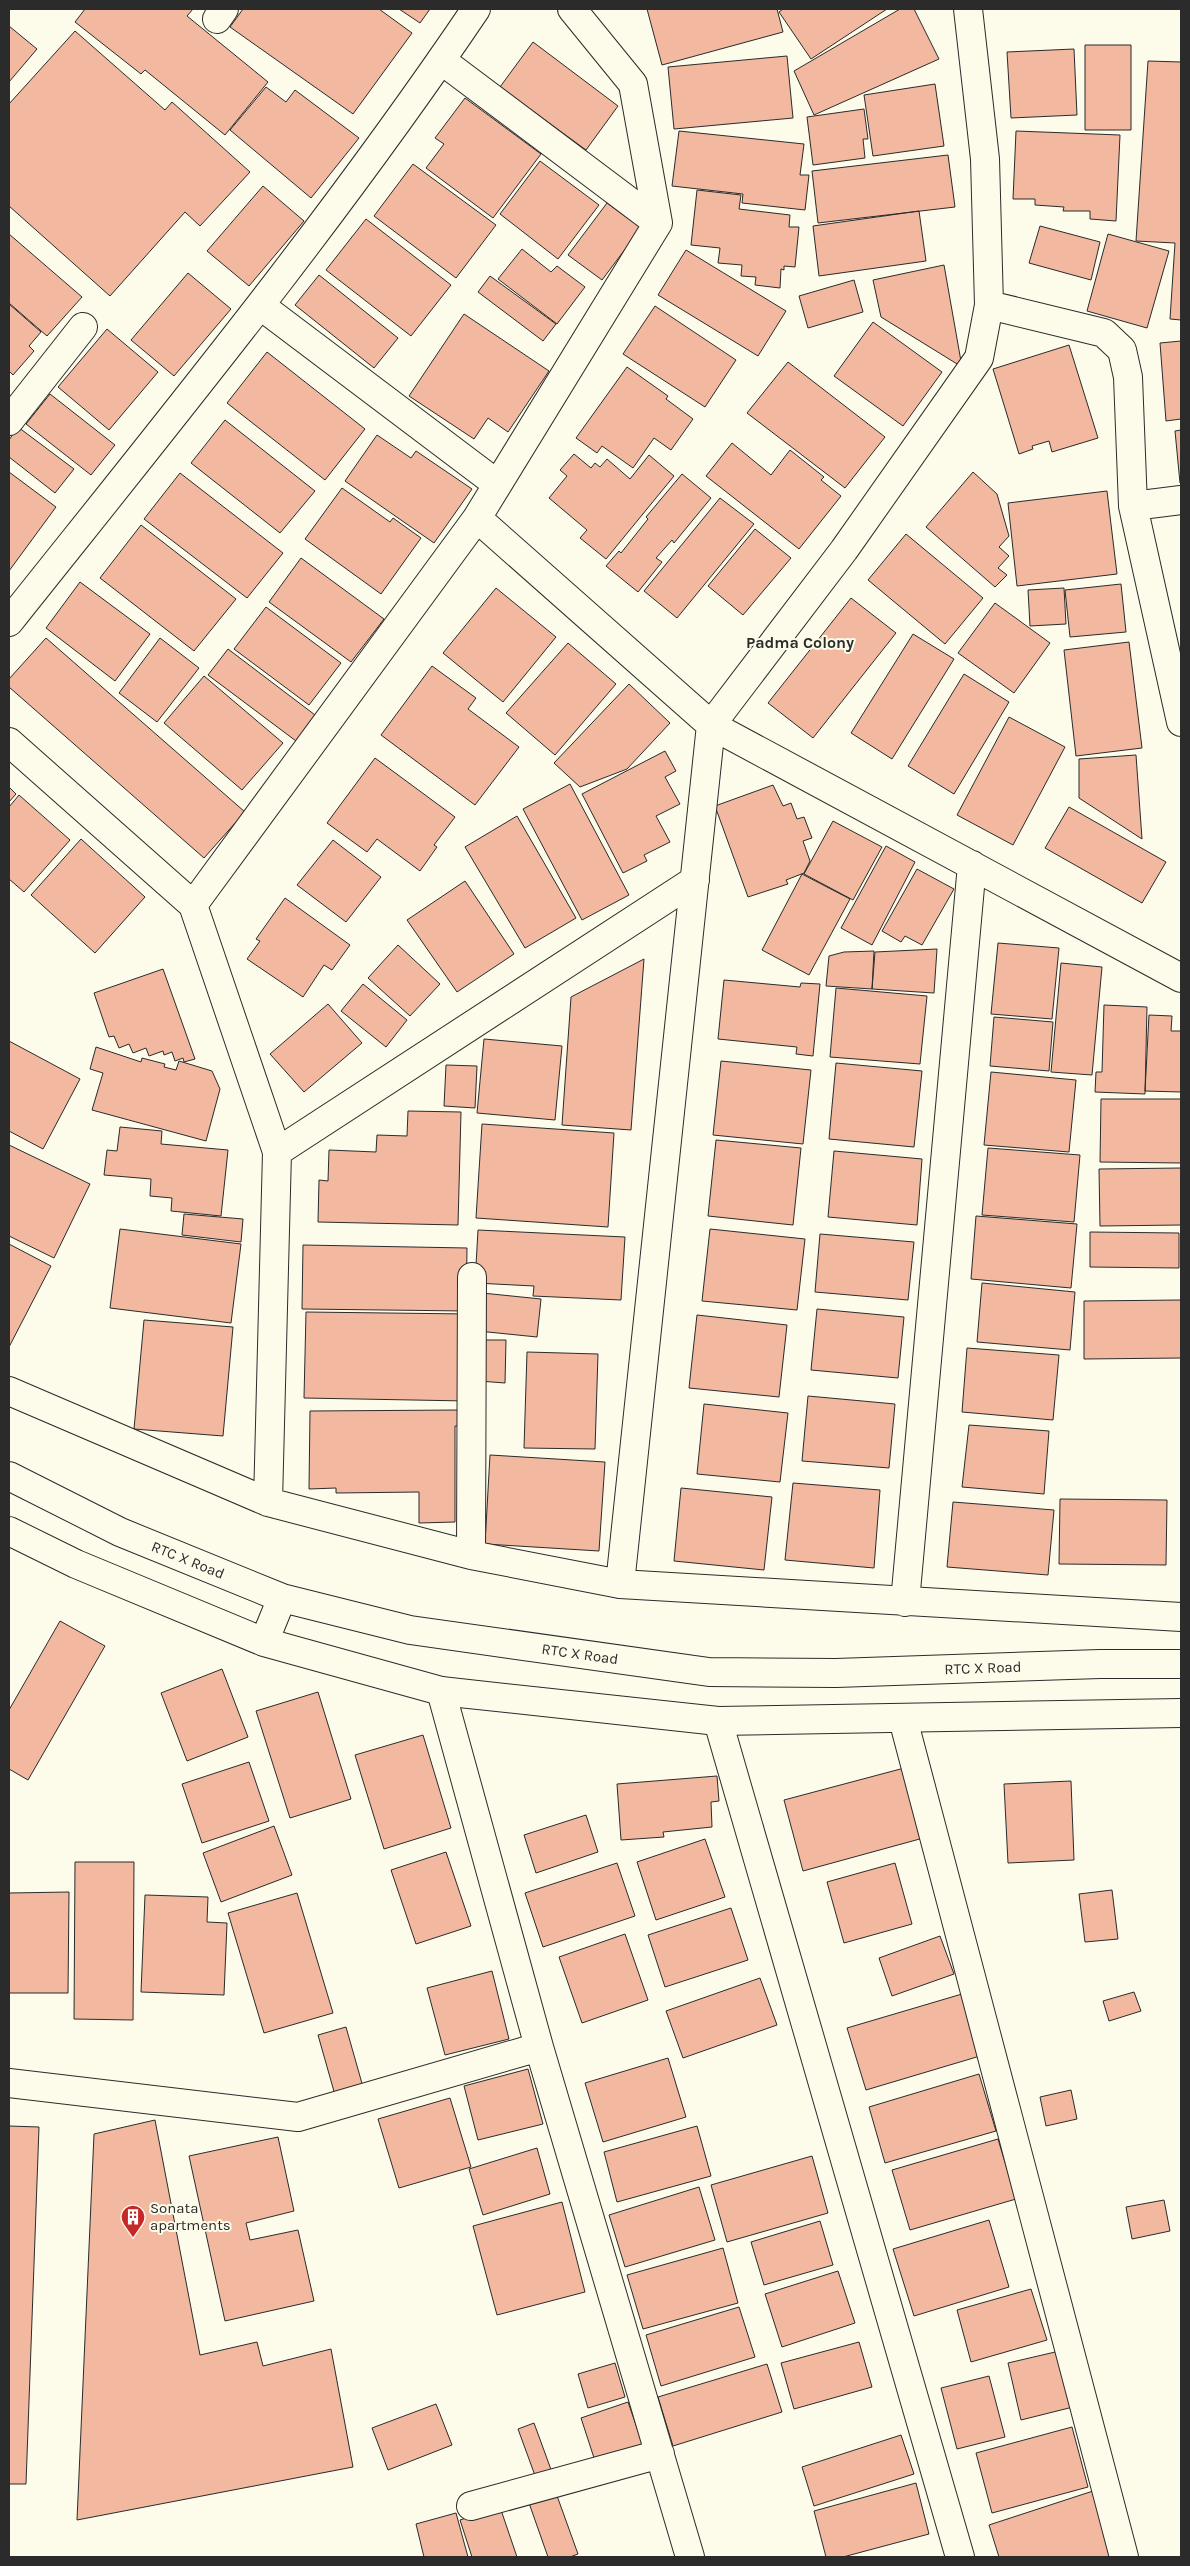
<svg xmlns="http://www.w3.org/2000/svg" width="1190" height="2566" viewBox="0 0 1190 2566" font-family="Karla,sans-serif">
  <style>
    .building { fill: #f2b8a0; stroke: #2b2b2b }
    .lines { fill: none; stroke-linecap: round; stroke-linejoin: round }
    .street-casing { stroke: #2b2b2b; stroke-width: 30 }
    .primary-casing { stroke: #2b2b2b; stroke-width: 30 }
    .street { stroke: #fdfbea; stroke-width: 28 }
    .primary { stroke: #fdfbea; stroke-width: 28 }
    .labels { text-anchor: middle; dominant-baseline: central; stroke-width: 4; stroke-linejoin: round; paint-order: stroke }
    .street-label { font-size: 15px; fill: #2b2b2b; stroke: #fdfbea }
    .poi-label { font-size: 15px; fill: #2b2b2b; stroke: #fdfbea; text-anchor: start }
    .neighbourhood-label { font-size: 16px; font-weight: bold; fill: #2b2b2b; stroke: #fdfbea }
  </style>
  <rect width="100%" height="100%" fill="#fdfbea"/>
  <path class="building" d="M 85,9 L 193,9 L 187,16 L 268,82 L 225,135 L 145,70 L 141,74 L 75,22 Z
    M 243,9 L 379,9 L 412,33 L 353,114 L 230,27 Z
    M 399,9 L 430,9 L 420,23 Z
    M 647,9 L 777,9 L 783,32 L 662,65 Z
    M 783,9 L 887,9 L 811,59 L 779,12 Z
    M 900,9 L 914,9 L 939,59 L 814,115 L 794,71 Z
    M 9,26 L 37,49 L 9,82 Z
    M 75,31 L 165,110 L 172,102 L 250,172 L 200,226 L 185,212 L 110,296 L 9,206 L 9,104 Z
    M 533,42 L 618,106 L 586,150 L 500,87 Z
    M 1085,45 L 1131,45 L 1131,130 L 1085,130 Z
    M 1074,49 L 1077,115 L 1011,118 L 1007,52 Z
    M 787,56 L 793,118 L 674,129 L 668,67 Z
    M 1148,61 L 1181,62 L 1181,320 L 1170,319 L 1175,243 L 1136,241 Z
    M 935,84 L 944,146 L 873,156 L 864,95 Z
    M 266,87 L 286,102 L 295,90 L 359,138 L 311,198 L 230,130 Z
    M 465,98 L 541,154 L 493,218 L 426,168 L 444,144 L 435,138 Z
    M 864,109 L 868,139 L 863,139 L 865,158 L 813,165 L 807,117 Z
    M 679,131 L 804,144 L 800,175 L 809,175 L 805,210 L 742,203 L 743,194 L 672,186 Z
    M 1016,131 L 1120,135 L 1116,221 L 1090,219 L 1090,211 L 1063,211 L 1064,207 L 1035,205 L 1035,199 L 1013,199 Z
    M 948,155 L 955,207 L 818,223 L 812,171 Z
    M 540,161 L 599,205 L 558,259 L 500,214 Z
    M 413,164 L 496,225 L 456,278 L 374,216 Z
    M 263,186 L 304,221 L 249,286 L 207,251 Z
    M 697,190 L 741,195 L 739,209 L 790,215 L 789,227 L 799,227 L 795,267 L 784,266 L 784,270 L 781,269 L 780,288 L 755,285 L 756,277 L 741,276 L 742,265 L 718,263 L 720,248 L 691,245 Z
    M 607,203 L 641,228 L 602,280 L 568,255 Z
    M 919,211 L 926,261 L 819,276 L 813,226 Z
    M 366,219 L 451,285 L 411,336 L 326,270 Z
    M 1040,226 L 1100,242 L 1091,280 L 1029,263 Z
    M 9,234 L 82,297 L 47,336 L 9,303 Z
    M 1108,234 L 1169,251 L 1147,328 L 1087,311 Z
    M 522,249 L 551,272 L 557,266 L 585,287 L 557,324 L 498,279 Z
    M 686,250 L 786,311 L 758,356 L 658,295 Z
    M 944,265 L 962,367 L 881,317 L 873,280 Z
    M 188,273 L 231,309 L 174,376 L 131,340 Z
    M 319,275 L 398,338 L 374,368 L 295,305 Z
    M 490,276 L 556,324 L 543,341 L 478,292 Z
    M 854,280 L 863,312 L 808,328 L 799,296 Z
    M 9,304 L 41,332 L 29,346 L 34,351 L 13,375 L 9,371 Z
    M 655,306 L 736,360 L 705,407 L 623,354 Z
    M 464,314 L 549,371 L 508,432 L 488,418 L 474,439 L 409,396 Z
    M 873,322 L 942,372 L 903,426 L 834,376 Z
    M 107,329 L 158,372 L 109,430 L 58,387 Z
    M 1181,341 L 1181,419 L 1166,421 L 1160,343 Z
    M 1069,345 L 1098,438 L 1052,452 L 1049,441 L 1032,446 L 1033,449 L 1019,454 L 993,369 Z
    M 267,352 L 365,429 L 325,480 L 227,403 Z
    M 788,362 L 885,437 L 845,488 L 747,413 Z
    M 627,367 L 668,396 L 666,399 L 693,419 L 671,450 L 654,438 L 633,468 L 602,446 L 597,453 L 576,438 Z
    M 50,394 L 115,445 L 91,475 L 26,424 Z
    M 225,420 L 315,491 L 280,533 L 191,463 Z
    M 18,427 L 74,469 L 55,493 L 9,457 L 9,440 Z
    M 1181,430 L 1181,483 L 1180,483 L 1175,431 Z
    M 377,435 L 411,458 L 416,451 L 472,489 L 434,543 L 345,481 Z
    M 732,443 L 771,475 L 790,450 L 824,477 L 821,480 L 841,496 L 799,549 L 706,476 Z
    M 574,454 L 591,468 L 595,463 L 600,467 L 607,459 L 630,479 L 649,455 L 674,476 L 606,559 L 580,538 L 587,530 L 549,498 L 567,476 L 560,470 Z
    M 9,472 L 56,507 L 9,571 Z
    M 973,472 L 997,494 L 1009,536 L 999,547 L 1009,556 L 998,568 L 1007,575 L 995,587 L 926,527 Z
    M 180,473 L 283,553 L 247,598 L 144,519 Z
    M 682,474 L 711,498 L 674,543 L 672,540 L 656,558 L 662,562 L 638,592 L 606,566 L 619,551 L 621,553 L 648,519 L 646,517 Z
    M 342,488 L 390,522 L 393,518 L 421,538 L 381,594 L 305,539 Z
    M 1107,491 L 1117,574 L 1017,586 L 1008,503 Z
    M 720,498 L 754,524 L 677,618 L 644,591 Z
    M 141,525 L 236,599 L 194,651 L 100,578 Z
    M 755,529 L 791,558 L 743,615 L 708,586 Z
    M 906,534 L 983,598 L 945,644 L 868,580 Z
    M 301,558 L 384,619 L 351,662 L 269,602 Z
    M 80,582 L 150,634 L 115,681 L 46,628 Z
    M 1121,584 L 1126,632 L 1070,637 L 1065,590 Z
    M 496,588 L 556,637 L 503,702 L 443,653 Z
    M 1064,588 L 1066,624 L 1030,626 L 1028,590 Z
    M 851,598 L 896,633 L 813,738 L 768,703 Z
    M 995,603 L 1050,643 L 1014,693 L 958,653 Z
    M 266,607 L 341,663 L 309,705 L 234,649 Z
    M 913,634 L 954,659 L 892,759 L 851,733 Z
    M 46,638 L 245,812 L 204,858 L 9,687 L 9,679 Z
    M 160,638 L 199,668 L 157,722 L 119,693 Z
    M 1129,642 L 1142,748 L 1076,756 L 1064,650 Z
    M 568,643 L 616,684 L 555,755 L 506,713 Z
    M 228,649 L 319,718 L 300,744 L 208,675 Z
    M 432,666 L 476,698 L 468,709 L 519,747 L 475,805 L 381,735 Z
    M 964,674 L 1009,702 L 954,794 L 908,766 Z
    M 204,676 L 283,743 L 242,790 L 164,723 Z
    M 629,684 L 670,723 L 627,769 L 580,787 L 554,763 Z
    M 1009,717 L 1065,747 L 1013,845 L 957,815 Z
    M 665,751 L 676,771 L 665,777 L 680,804 L 656,816 L 670,842 L 644,855 L 647,861 L 623,873 L 582,794 Z
    M 1136,755 L 1142,839 L 1079,798 L 1079,759 Z
    M 375,758 L 455,817 L 434,845 L 437,847 L 420,871 L 377,839 L 367,852 L 327,823 Z
    M 570,784 L 629,895 L 582,920 L 523,809 Z
    M 773,785 L 783,806 L 791,803 L 797,819 L 804,817 L 812,838 L 803,841 L 810,861 L 804,873 L 786,880 L 788,884 L 748,897 L 715,806 Z
    M 9,787 L 16,794 L 9,802 Z
    M 19,795 L 70,840 L 24,892 L 9,879 L 9,807 Z
    M 1069,807 L 1166,862 L 1142,903 L 1045,848 Z
    M 517,816 L 576,918 L 525,948 L 465,847 Z
    M 833,821 L 882,847 L 853,900 L 804,874 Z
    M 81,839 L 145,897 L 95,953 L 31,895 Z
    M 333,840 L 381,877 L 346,922 L 297,885 Z
    M 886,846 L 915,862 L 872,945 L 841,928 Z
    M 917,869 L 954,889 L 922,945 L 905,936 L 901,942 L 882,931 Z
    M 802,874 L 850,899 L 809,975 L 762,950 Z
    M 465,881 L 514,954 L 457,992 L 407,920 Z
    M 285,898 L 350,945 L 332,970 L 324,965 L 303,997 L 247,959 L 260,941 L 256,939 Z
    M 998,943 L 1059,948 L 1052,1019 L 991,1014 Z
    M 398,945 L 440,984 L 410,1016 L 368,978 Z
    M 937,949 L 934,993 L 872,989 L 875,952 Z
    M 874,951 L 872,989 L 826,986 L 829,956 L 844,952 Z
    M 644,959 L 631,1130 L 562,1125 L 571,997 Z
    M 1061,963 L 1102,967 L 1092,1075 L 1051,1072 Z
    M 163,969 L 195,1059 L 184,1062 L 183,1058 L 175,1061 L 172,1052 L 164,1055 L 163,1051 L 149,1056 L 146,1048 L 133,1053 L 129,1044 L 119,1048 L 114,1036 L 109,1037 L 94,993 Z
    M 724,980 L 800,987 L 801,983 L 820,984 L 813,1056 L 796,1054 L 797,1047 L 718,1039 Z
    M 363,984 L 407,1020 L 386,1047 L 341,1011 Z
    M 836,988 L 927,996 L 920,1064 L 830,1057 Z
    M 328,1004 L 362,1043 L 304,1092 L 270,1054 Z
    M 1104,1005 L 1147,1007 L 1145,1094 L 1095,1092 L 1096,1072 L 1102,1072 Z
    M 1149,1015 L 1172,1016 L 1171,1031 L 1181,1031 L 1181,1092 L 1145,1091 Z
    M 994,1017 L 1053,1022 L 1049,1071 L 990,1066 Z
    M 484,1039 L 562,1046 L 555,1120 L 477,1113 Z
    M 9,1041 L 80,1079 L 43,1149 L 9,1131 Z
    M 96,1047 L 141,1062 L 142,1058 L 165,1064 L 164,1067 L 176,1070 L 179,1061 L 212,1071 L 220,1089 L 206,1141 L 92,1110 L 103,1073 L 90,1069 Z
    M 721,1061 L 811,1070 L 803,1144 L 713,1135 Z
    M 836,1063 L 922,1071 L 914,1147 L 829,1139 Z
    M 446,1065 L 477,1066 L 475,1108 L 444,1106 Z
    M 991,1072 L 1076,1080 L 1069,1152 L 984,1145 Z
    M 1101,1099 L 1181,1099 L 1181,1163 L 1100,1162 Z
    M 408,1111 L 461,1112 L 458,1225 L 318,1222 L 319,1180 L 328,1181 L 329,1150 L 376,1152 L 377,1135 L 407,1136 Z
    M 482,1124 L 614,1133 L 608,1227 L 476,1218 Z
    M 120,1127 L 162,1131 L 161,1144 L 228,1150 L 221,1216 L 171,1211 L 172,1198 L 150,1196 L 151,1179 L 104,1175 L 107,1150 L 117,1151 Z
    M 716,1140 L 801,1148 L 793,1225 L 708,1216 Z
    M 9,1145 L 90,1184 L 54,1258 L 9,1236 Z
    M 988,1148 L 1080,1155 L 1074,1222 L 982,1215 Z
    M 834,1151 L 922,1159 L 917,1225 L 828,1217 Z
    M 1181,1168 L 1181,1225 L 1100,1226 L 1099,1169 Z
    M 184,1214 L 243,1219 L 241,1242 L 182,1235 Z
    M 976,1216 L 1077,1224 L 1071,1288 L 971,1279 Z
    M 120,1229 L 241,1244 L 231,1323 L 110,1308 Z
    M 710,1229 L 805,1239 L 797,1310 L 702,1301 Z
    M 478,1230 L 625,1237 L 621,1300 L 533,1296 L 534,1286 L 475,1283 Z
    M 1090,1232 L 1179,1233 L 1179,1268 L 1090,1267 Z
    M 820,1234 L 914,1242 L 908,1300 L 815,1292 Z
    M 9,1244 L 51,1266 L 9,1347 Z
    M 303,1245 L 467,1248 L 466,1311 L 302,1309 Z
    M 982,1283 L 1075,1292 L 1070,1350 L 977,1342 Z
    M 482,1293 L 541,1299 L 537,1337 L 478,1331 Z
    M 1181,1300 L 1181,1358 L 1084,1359 L 1084,1301 Z
    M 817,1309 L 904,1317 L 898,1378 L 811,1370 Z
    M 306,1312 L 469,1314 L 467,1401 L 304,1398 Z
    M 697,1315 L 787,1325 L 779,1397 L 689,1388 Z
    M 144,1320 L 233,1327 L 223,1436 L 134,1429 Z
    M 481,1340 L 506,1340 L 505,1383 L 479,1381 Z
    M 967,1348 L 1059,1355 L 1053,1420 L 962,1412 Z
    M 527,1352 L 598,1354 L 595,1449 L 524,1448 Z
    M 808,1396 L 895,1404 L 889,1468 L 802,1461 Z
    M 704,1404 L 788,1413 L 780,1482 L 697,1474 Z
    M 459,1410 L 459,1426 L 455,1426 L 455,1522 L 419,1523 L 419,1492 L 336,1493 L 336,1488 L 309,1489 L 310,1411 Z
    M 969,1425 L 1049,1431 L 1044,1494 L 962,1487 Z
    M 490,1455 L 605,1462 L 599,1551 L 485,1544 Z
    M 793,1483 L 880,1490 L 874,1568 L 785,1560 Z
    M 681,1488 L 772,1497 L 764,1570 L 674,1561 Z
    M 1060,1499 L 1167,1500 L 1166,1565 L 1059,1564 Z
    M 953,1502 L 1054,1510 L 1048,1575 L 947,1567 Z
    M 60,1621 L 105,1646 L 28,1780 L 9,1769 L 9,1710 Z
    M 222,1669 L 248,1737 L 187,1761 L 161,1693 Z
    M 318,1692 L 351,1799 L 290,1818 L 256,1711 Z
    M 423,1735 L 451,1828 L 384,1849 L 355,1755 Z
    M 249,1762 L 269,1821 L 202,1843 L 182,1784 Z
    M 908,1767 L 927,1837 L 803,1871 L 784,1800 Z
    M 717,1776 L 719,1801 L 711,1802 L 712,1827 L 663,1832 L 664,1837 L 621,1840 L 617,1784 Z
    M 1071,1781 L 1074,1860 L 1008,1863 L 1004,1784 Z
    M 586,1815 L 598,1852 L 536,1873 L 524,1835 Z
    M 274,1826 L 292,1875 L 221,1902 L 203,1853 Z
    M 705,1839 L 725,1897 L 656,1920 L 637,1862 Z
    M 446,1852 L 471,1926 L 416,1944 L 391,1870 Z
    M 75,1862 L 134,1862 L 133,2020 L 74,2019 Z
    M 617,1863 L 635,1916 L 543,1947 L 525,1893 Z
    M 895,1863 L 912,1924 L 844,1943 L 827,1882 Z
    M 1112,1890 L 1118,1939 L 1085,1942 L 1079,1894 Z
    M 69,1892 L 68,1993 L 9,1993 L 9,1893 Z
    M 297,1893 L 333,2013 L 264,2033 L 228,1913 Z
    M 145,1895 L 208,1897 L 207,1922 L 227,1923 L 224,1995 L 141,1992 Z
    M 731,1908 L 748,1960 L 665,1987 L 648,1935 Z
    M 625,1934 L 648,2000 L 582,2023 L 559,1957 Z
    M 940,1936 L 954,1974 L 892,1996 L 879,1958 Z
    M 492,1971 L 509,2039 L 445,2055 L 427,1988 Z
    M 760,1978 L 777,2025 L 683,2058 L 666,2011 Z
    M 1134,1992 L 1141,2011 L 1109,2021 L 1103,2001 Z
    M 962,1994 L 980,2056 L 866,2090 L 847,2028 Z
    M 346,2027 L 363,2087 L 335,2095 L 318,2035 Z
    M 668,2058 L 686,2117 L 603,2142 L 585,2083 Z
    M 528,2069 L 543,2124 L 478,2140 L 464,2086 Z
    M 979,2074 L 996,2131 L 885,2163 L 869,2107 Z
    M 1071,2090 L 1077,2119 L 1046,2126 L 1040,2097 Z
    M 450,2098 L 471,2167 L 399,2188 L 378,2119 Z
    M 155,2120 L 200,2355 L 257,2342 L 263,2366 L 331,2349 L 353,2467 L 77,2520 L 94,2134 Z
    M 9,2126 L 39,2127 L 26,2484 L 9,2484 Z
    M 697,2126 L 711,2176 L 617,2202 L 604,2152 Z
    M 278,2137 L 294,2211 L 246,2223 L 250,2240 L 298,2230 L 314,2301 L 225,2321 L 189,2156 Z
    M 998,2139 L 1016,2199 L 910,2230 L 892,2170 Z
    M 537,2148 L 550,2194 L 483,2215 L 469,2169 Z
    M 812,2156 L 828,2213 L 727,2242 L 711,2185 Z
    M 699,2187 L 715,2240 L 625,2267 L 609,2215 Z
    M 1164,2200 L 1170,2231 L 1132,2239 L 1126,2207 Z
    M 562,2202 L 585,2292 L 497,2315 L 473,2226 Z
    M 989,2220 L 1009,2287 L 914,2316 L 893,2249 Z
    M 820,2221 L 833,2265 L 764,2285 L 751,2242 Z
    M 723,2248 L 738,2303 L 643,2329 L 627,2275 Z
    M 838,2271 L 855,2323 L 782,2347 L 765,2294 Z
    M 1031,2289 L 1047,2340 L 971,2362 L 957,2310 Z
    M 739,2307 L 755,2357 L 661,2386 L 646,2335 Z
    M 859,2342 L 872,2387 L 794,2409 L 781,2363 Z
    M 1068,2349 L 1081,2405 L 1021,2420 L 1008,2363 Z
    M 615,2363 L 625,2397 L 588,2408 L 578,2374 Z
    M 767,2364 L 782,2412 L 673,2446 L 658,2397 Z
    M 989,2376 L 1005,2437 L 957,2449 L 941,2388 Z
    M 628,2402 L 644,2448 L 596,2464 L 581,2418 Z
    M 436,2404 L 452,2445 L 388,2470 L 372,2428 Z
    M 534,2423 L 553,2475 L 537,2481 L 518,2429 Z
    M 1072,2427 L 1088,2487 L 992,2513 L 976,2453 Z
    M 901,2435 L 914,2474 L 814,2506 L 802,2467 Z
    M 916,2483 L 929,2534 L 843,2557 L 826,2557 L 814,2511 Z
    M 1093,2491 L 1114,2557 L 999,2557 L 989,2525 Z
    M 556,2493 L 578,2554 L 570,2557 L 548,2557 L 529,2503 Z
    M 500,2507 L 517,2557 L 472,2557 L 460,2520 Z
    M 456,2513 L 468,2557 L 424,2557 L 416,2524 Z"/>
  <g class="lines">
    <defs>
      <path id="street" d="M 217,19 L 224,9
        M 441,60 L 658,223
        M 989,305 L 1104,333 L 1122,350 L 1128,377 L 1133,506 L 1181,722
        M 261,306 L 497,484
        M 9,421 L 83,327
        M 1133,506 L 1181,500
        M 477,518 L 711,725 L 1181,978
        M 9,622 C 169,421 332,222 476,9
        M 9,742 L 193,905
        M 277,1152 L 695,880
        M 9,1391 L 268,1502 L 471,1555 L 620,1584 L 1181,1617
        M 268,1502 L 277,1152 L 193,905 L 477,518 L 658,223 L 633,84 L 572,9
        M 471,1555 L 472,1277
        M 620,1584 L 711,725 L 844,550 L 979,358 L 989,305 L 985,159 L 968,9
        M 905,1602 L 972,865
        M 441,1691 L 539,2047 L 690,2557
        M 903,1719 L 1124,2557
        M 718,1721 L 960,2557
        M 9,2083 L 298,2117 L 539,2047
        M 471,2506 L 660,2454"/>
      <path id="primary" d="M 9,1476 L 120,1532 L 282,1598 L 410,1630 L 709,1672 L 836,1673 L 1100,1664 L 1181,1664
        M 9,1531 L 76,1564 L 264,1642 L 441,1691 L 718,1721 L 1181,1713
        M 264,1642 L 282,1598"/>
    </defs>
    <use href="#street" class="street-casing"/>
    <use href="#primary" class="primary-casing"/>
    <use href="#street" class="street"/>
    <use href="#primary" class="primary"/>
  </g>
  <defs>
    <symbol id="building-pin" viewBox="-11 -11 22 30"><path d="M0 17L-7.5 6A9.5 9.5 0 1 1 7.5 6Z" fill="#c62828" stroke="#fdfbea"/><path d="M-4-6H4V6H1V3H-1V6H-4ZM-2.5-4.3h1.7v1.8h-1.7ZM.8-4.3h1.7v1.8H.8ZM-2.5-1h1.7V.8h-1.7ZM.8-1h1.7V.8H.8Z" fill="#fff"/></symbol>
  </defs>
  <g fill-rule="evenodd">
    <use href="#building-pin" x="119" y="2203" width="28" height="38"/>
  </g>
  <g class="labels">
    <g class="street-label">
      <text transform="translate(188 1560) rotate(22)">RTC X Road</text>
      <text transform="translate(580 1654) rotate(8)">RTC X Road</text>
      <text transform="translate(983 1668) rotate(-2)">RTC X Road</text>
    </g>
    <g class="poi-label">
      <text x="150" y="2208">Sonata<tspan x="150" dy="17">apartments</tspan></text>
    </g>
    <g class="neighbourhood-label">
      <text x="800" y="642">Padma Colony</text>
    </g>
  </g>
  <rect width="1190" height="2566" fill="none" stroke="#2b2b2b" stroke-width="20"/>
</svg>
